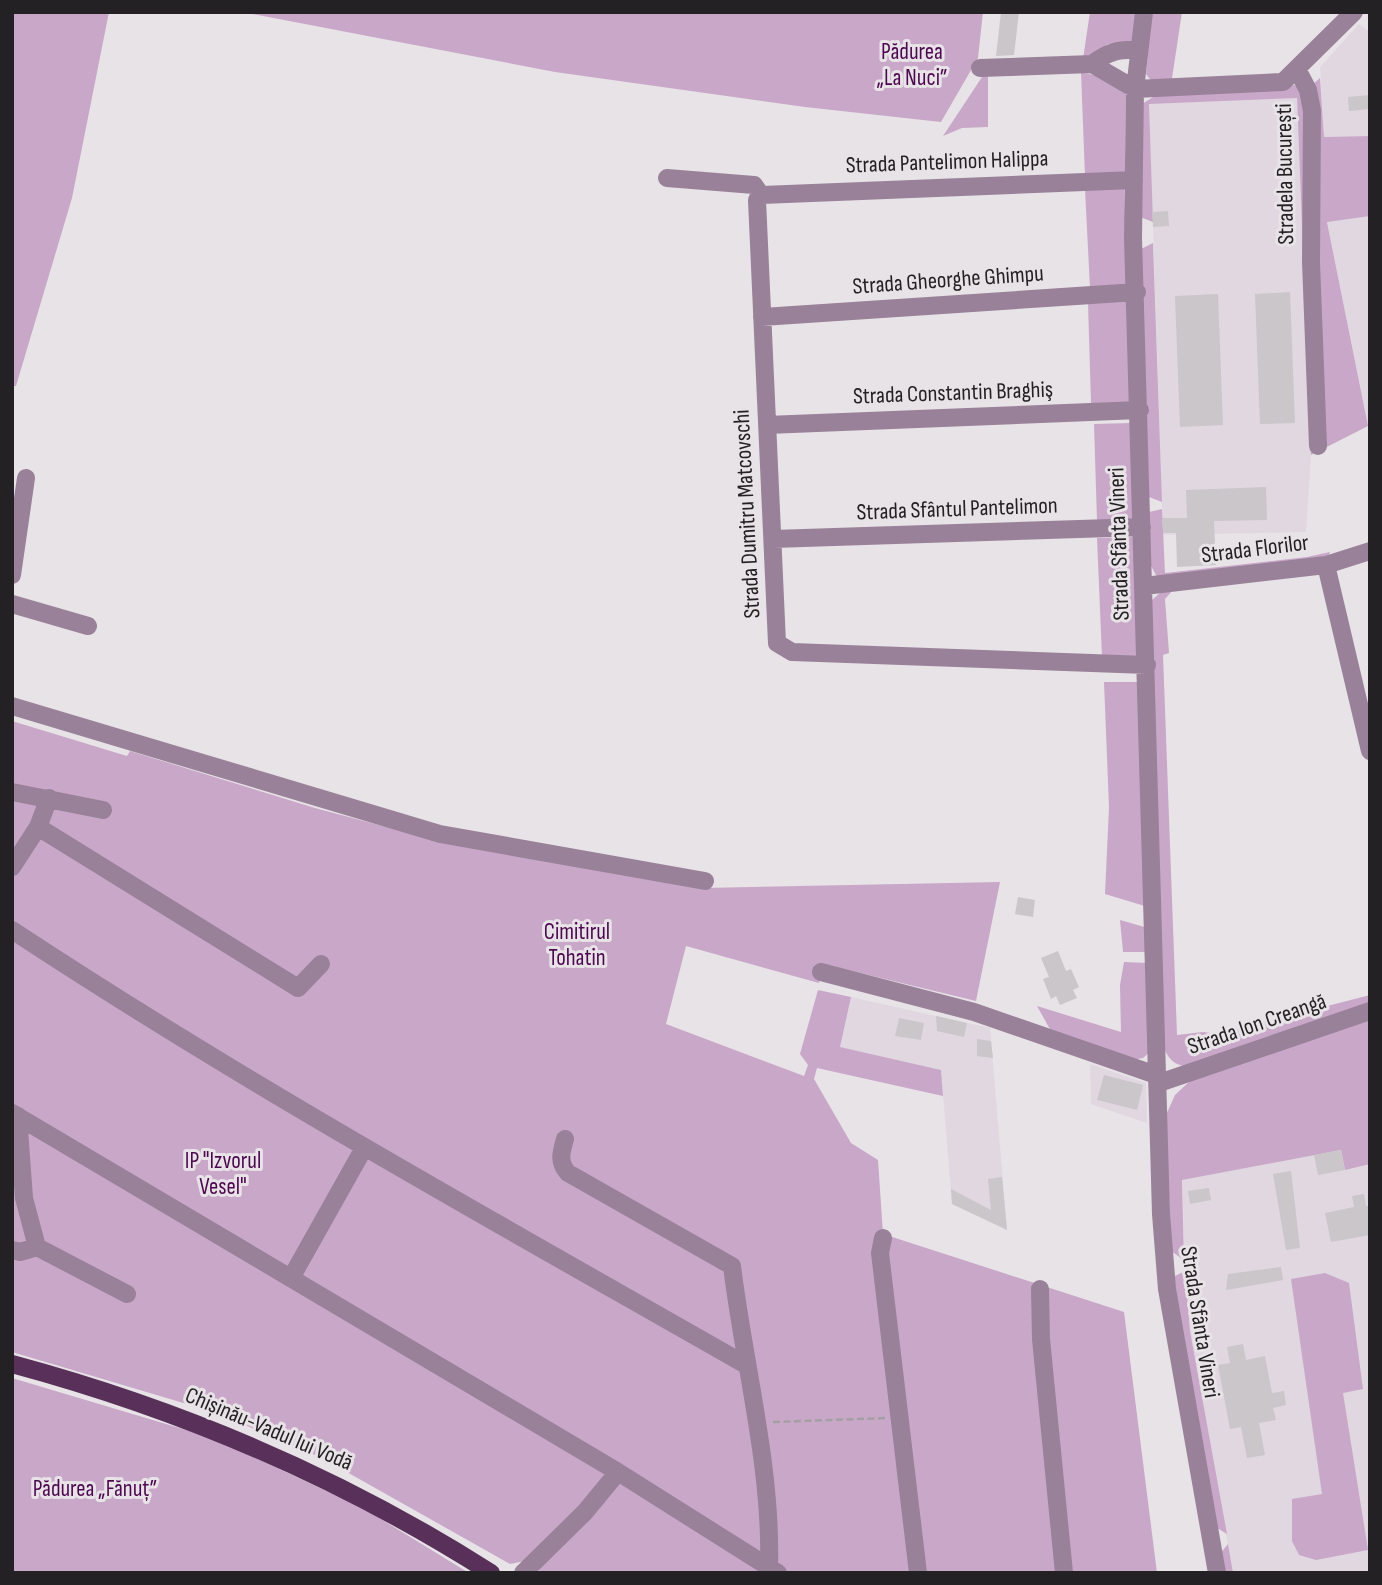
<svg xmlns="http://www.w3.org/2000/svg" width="1382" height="1585" viewBox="0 0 1382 1585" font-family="'Sofia Sans Condensed',sans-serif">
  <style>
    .built { fill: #e1d7e1 }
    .green { fill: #c9a7c9 }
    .building { fill: #cac6ca }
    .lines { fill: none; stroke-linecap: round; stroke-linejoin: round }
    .path { stroke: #a3a0a3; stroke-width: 2.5; stroke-dasharray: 7 3.5; stroke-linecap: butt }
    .minor { stroke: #998199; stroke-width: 18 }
    .major { stroke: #583059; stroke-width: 18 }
    .labels { text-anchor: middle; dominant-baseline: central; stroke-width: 6; stroke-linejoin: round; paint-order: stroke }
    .park-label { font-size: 23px; fill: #4d0750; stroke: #e8e3e7 }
    .street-label { font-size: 23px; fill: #232123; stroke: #e8e3e7 }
  </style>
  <rect width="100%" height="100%" fill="#e8e3e7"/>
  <path class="built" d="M 1359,24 L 1370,32 L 1370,136 L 1324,137 L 1320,67 Z
    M 1297,97 L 1311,455 L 1306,532 L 1163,535 L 1149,104 Z
    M 1370,216 L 1370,425 L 1368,426 L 1327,221 Z
    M 851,997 L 990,1028 L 1007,1230 L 952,1204 L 941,1070 L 839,1047 Z
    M 1370,1028 L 1370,1573 L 1233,1573 L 1190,1331 L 1185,1271 L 1180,1099 Z
    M 1090,1064 L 1146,1083 L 1147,1123 L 1091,1104 Z"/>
  <path class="green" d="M 12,12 L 109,12 L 72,198 L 16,386 L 12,386 Z
    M 242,12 L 983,12 L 978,58 L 941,122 L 805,107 L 555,72 Z
    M 1090,12 L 1136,12 L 1132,42 L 1108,44 L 1083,59 Z
    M 1152,12 L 1182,12 L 1171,85 L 1152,82 L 1146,74 Z
    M 1081,72 L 1110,79 L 1126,89 L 1125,174 L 1085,176 Z
    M 984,74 L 988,74 L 988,127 L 962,128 L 943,136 Z
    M 1320,78 L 1324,137 L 1370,136 L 1370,216 L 1327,222 L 1368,426 L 1311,455 L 1297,98 L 1149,104 L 1153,222 L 1140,217 L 1142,104 L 1158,94 L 1297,85 L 1305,91 Z
    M 1124,187 L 1127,286 L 1090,288 L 1085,189 Z
    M 1153,243 L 1162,502 L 1149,497 L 1141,249 Z
    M 1126,300 L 1132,403 L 1091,403 L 1088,303 Z
    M 1131,423 L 1134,520 L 1097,521 L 1094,424 Z
    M 1162,509 L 1165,573 L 1307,557 L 1330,552 L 1328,557 L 1157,577 L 1150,564 L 1149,512 Z
    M 1134,537 L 1139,656 L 1102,657 L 1097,538 Z
    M 1173,590 L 1165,599 L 1169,653 L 1163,655 L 1177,1035 L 1203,1032 L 1219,1034 L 1370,995 L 1370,1006 L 1189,1067 C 1174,1065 1169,1060 1163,1046 L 1151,601 L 1162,591 Z
    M 1104,682 L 1140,682 L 1148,907 L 1105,894 L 1109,807 Z
    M 12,721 L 127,756 L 130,751 L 315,808 L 424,837 L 703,888 L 1000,882 L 976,1001 L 823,964 L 819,983 L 686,946 L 666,1024 L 804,1076 L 808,1065 L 800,1054 L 818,990 L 851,997 L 840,1047 L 941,1070 L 943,1096 L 817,1068 L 814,1079 L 851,1143 L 878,1160 L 883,1234 L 1124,1312 L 1157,1573 L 539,1573 L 539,1566 L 530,1560 L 510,1564 L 322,1458 L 217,1413 L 12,1352 Z
    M 1120,920 L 1148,928 L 1148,952 L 1123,952 Z
    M 1124,962 L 1149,963 L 1152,1050 L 1143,1058 L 1132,1060 L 1051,1031 L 1037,1006 L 1121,1032 L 1120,985 Z
    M 1370,1016 L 1370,1164 L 1345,1170 L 1341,1150 L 1182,1180 L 1184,1260 L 1171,1251 L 1166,1115 L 1175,1095 L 1190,1081 Z
    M 1185,1271 L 1190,1331 L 1227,1534 L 1214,1526 L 1173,1277 Z
    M 1325,1273 L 1349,1283 L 1363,1389 L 1343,1393 L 1368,1550 L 1316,1560 L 1299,1555 L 1292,1541 L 1292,1499 L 1322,1494 L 1291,1279 Z
    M 12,1378 L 213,1438 L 363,1508 L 469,1573 L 12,1573 Z
    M 1228,1544 L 1233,1573 L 1223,1573 L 1219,1555 Z"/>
  <path class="building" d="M 1001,12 L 1019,12 L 1014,55 L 996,56 Z
    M 1370,95 L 1370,109 L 1349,111 L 1348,97 Z
    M 1168,211 L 1169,226 L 1153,227 L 1152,212 Z
    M 1290,292 L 1295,423 L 1260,424 L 1255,294 Z
    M 1218,294 L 1223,425 L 1180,427 L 1175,296 Z
    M 1266,487 L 1267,520 L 1214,521 L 1216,565 L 1177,567 L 1176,533 L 1163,533 L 1162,518 L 1187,518 L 1186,490 Z
    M 1296,539 L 1296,554 L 1278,555 L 1277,540 Z
    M 1018,897 L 1035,900 L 1033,917 L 1015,914 Z
    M 1058,951 L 1066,971 L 1071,969 L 1079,987 L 1073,990 L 1077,998 L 1060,1005 L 1056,996 L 1051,999 L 1043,979 L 1049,977 L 1041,958 Z
    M 936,1016 L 967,1023 L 964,1037 L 937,1031 Z
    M 899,1018 L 924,1023 L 921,1040 L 895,1036 Z
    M 977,1039 L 991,1041 L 993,1058 L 977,1056 Z
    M 1104,1075 L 1143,1085 L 1137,1110 L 1097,1100 Z
    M 1341,1150 L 1345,1170 L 1318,1175 L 1314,1155 Z
    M 1291,1171 L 1300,1248 L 1286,1250 L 1273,1174 Z
    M 1002,1177 L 1007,1230 L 952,1204 L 951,1189 L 991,1210 L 988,1179 Z
    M 1209,1188 L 1211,1200 L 1190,1204 L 1188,1191 Z
    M 1364,1194 L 1366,1206 L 1370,1206 L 1370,1235 L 1331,1242 L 1325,1213 L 1354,1207 L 1352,1196 Z
    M 1281,1267 L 1283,1280 L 1226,1290 L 1228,1274 Z
    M 1243,1344 L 1246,1360 L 1265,1356 L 1272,1393 L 1284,1391 L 1286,1405 L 1273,1408 L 1276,1420 L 1259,1423 L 1265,1455 L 1247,1458 L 1241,1427 L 1230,1429 L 1218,1365 L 1230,1363 L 1227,1347 Z"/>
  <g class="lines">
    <path class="path" d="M 773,1422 L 885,1418"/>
    <path class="minor" d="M 1144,12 L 1135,89 L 1133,238 L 1161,1214 L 1167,1289 L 1217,1573
      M 1092,64 C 1108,52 1118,49 1138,50
      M 980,68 L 1092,64 L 1135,89
      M 1298,71 L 1308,90 L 1312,111 L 1311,262 L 1318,446
      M 1135,89 L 1283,82 L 1354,12
      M 667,178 L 754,185 L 761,195
      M 761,195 L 757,200 L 777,643 L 792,652 L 1147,665
      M 761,195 L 1134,180
      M 762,317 L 1137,292
      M 767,425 L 1140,410
      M 773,539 L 1142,527
      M 1326,565 L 1370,751
      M 12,575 L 26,478
      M 1144,586 L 1326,565 L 1370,551
      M 12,604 L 88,626
      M 12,706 L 440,834 L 705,881
      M 12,792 L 103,810
      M 38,827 L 298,988 L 321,964
      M 12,867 L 38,827 L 49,798
      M 12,930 C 250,1087 499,1224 746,1365
      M 821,972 L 974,1012 L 1159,1076
      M 1159,1083 L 1370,1011
      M 12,1113 L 618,1472 L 778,1573
      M 18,1116 L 24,1198 L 37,1247
      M 565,1139 C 561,1153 558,1162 568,1173 L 732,1266 C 744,1365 772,1467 769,1567
      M 883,1238 L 880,1253 L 918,1573
      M 12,1250 L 20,1252 L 37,1247 L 127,1294
      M 291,1278 L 364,1148
      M 1040,1289 L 1041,1339 L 1064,1573
      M 523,1573 L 585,1512 L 618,1472"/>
    <path class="major" d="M 12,1364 C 183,1410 342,1478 491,1573"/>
  </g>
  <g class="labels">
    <g class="park-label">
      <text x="912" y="52">Pădurea<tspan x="912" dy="26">„La Nuci”</tspan></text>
      <text x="577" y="932">Cimitirul<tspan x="577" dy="26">Tohatin</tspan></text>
      <text x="223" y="1161">IP "Izvorul<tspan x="223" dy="26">Vesel"</tspan></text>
      <text x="95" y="1489">Pădurea „Fănuț”</text>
    </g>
    <g class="street-label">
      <text transform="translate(947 162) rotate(-2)">Strada Pantelimon Halippa</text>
      <text transform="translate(1285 174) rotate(-91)">Stradela București</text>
      <text transform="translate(948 280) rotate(-4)">Strada Gheorghe Ghimpu</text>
      <text transform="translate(953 393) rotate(-2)">Strada Constantin Braghiş</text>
      <text transform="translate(957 509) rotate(-2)">Strada Sfântul Pantelimon</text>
      <text transform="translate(747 514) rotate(-93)">Strada Dumitru Matcovschi</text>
      <text transform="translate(1119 544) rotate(-92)">Strada Sfânta Vineri</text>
      <text transform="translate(1255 549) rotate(-7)">Strada Florilor</text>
      <text transform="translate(1257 1024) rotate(-19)">Strada Ion Creangă</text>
      <text transform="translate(1200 1322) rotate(81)">Strada Sfânta Vineri</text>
      <text transform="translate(269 1429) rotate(23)">Chișinău-Vadul lui Vodă</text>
    </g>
  </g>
  <rect width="1382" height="1585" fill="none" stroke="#232123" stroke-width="28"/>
</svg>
